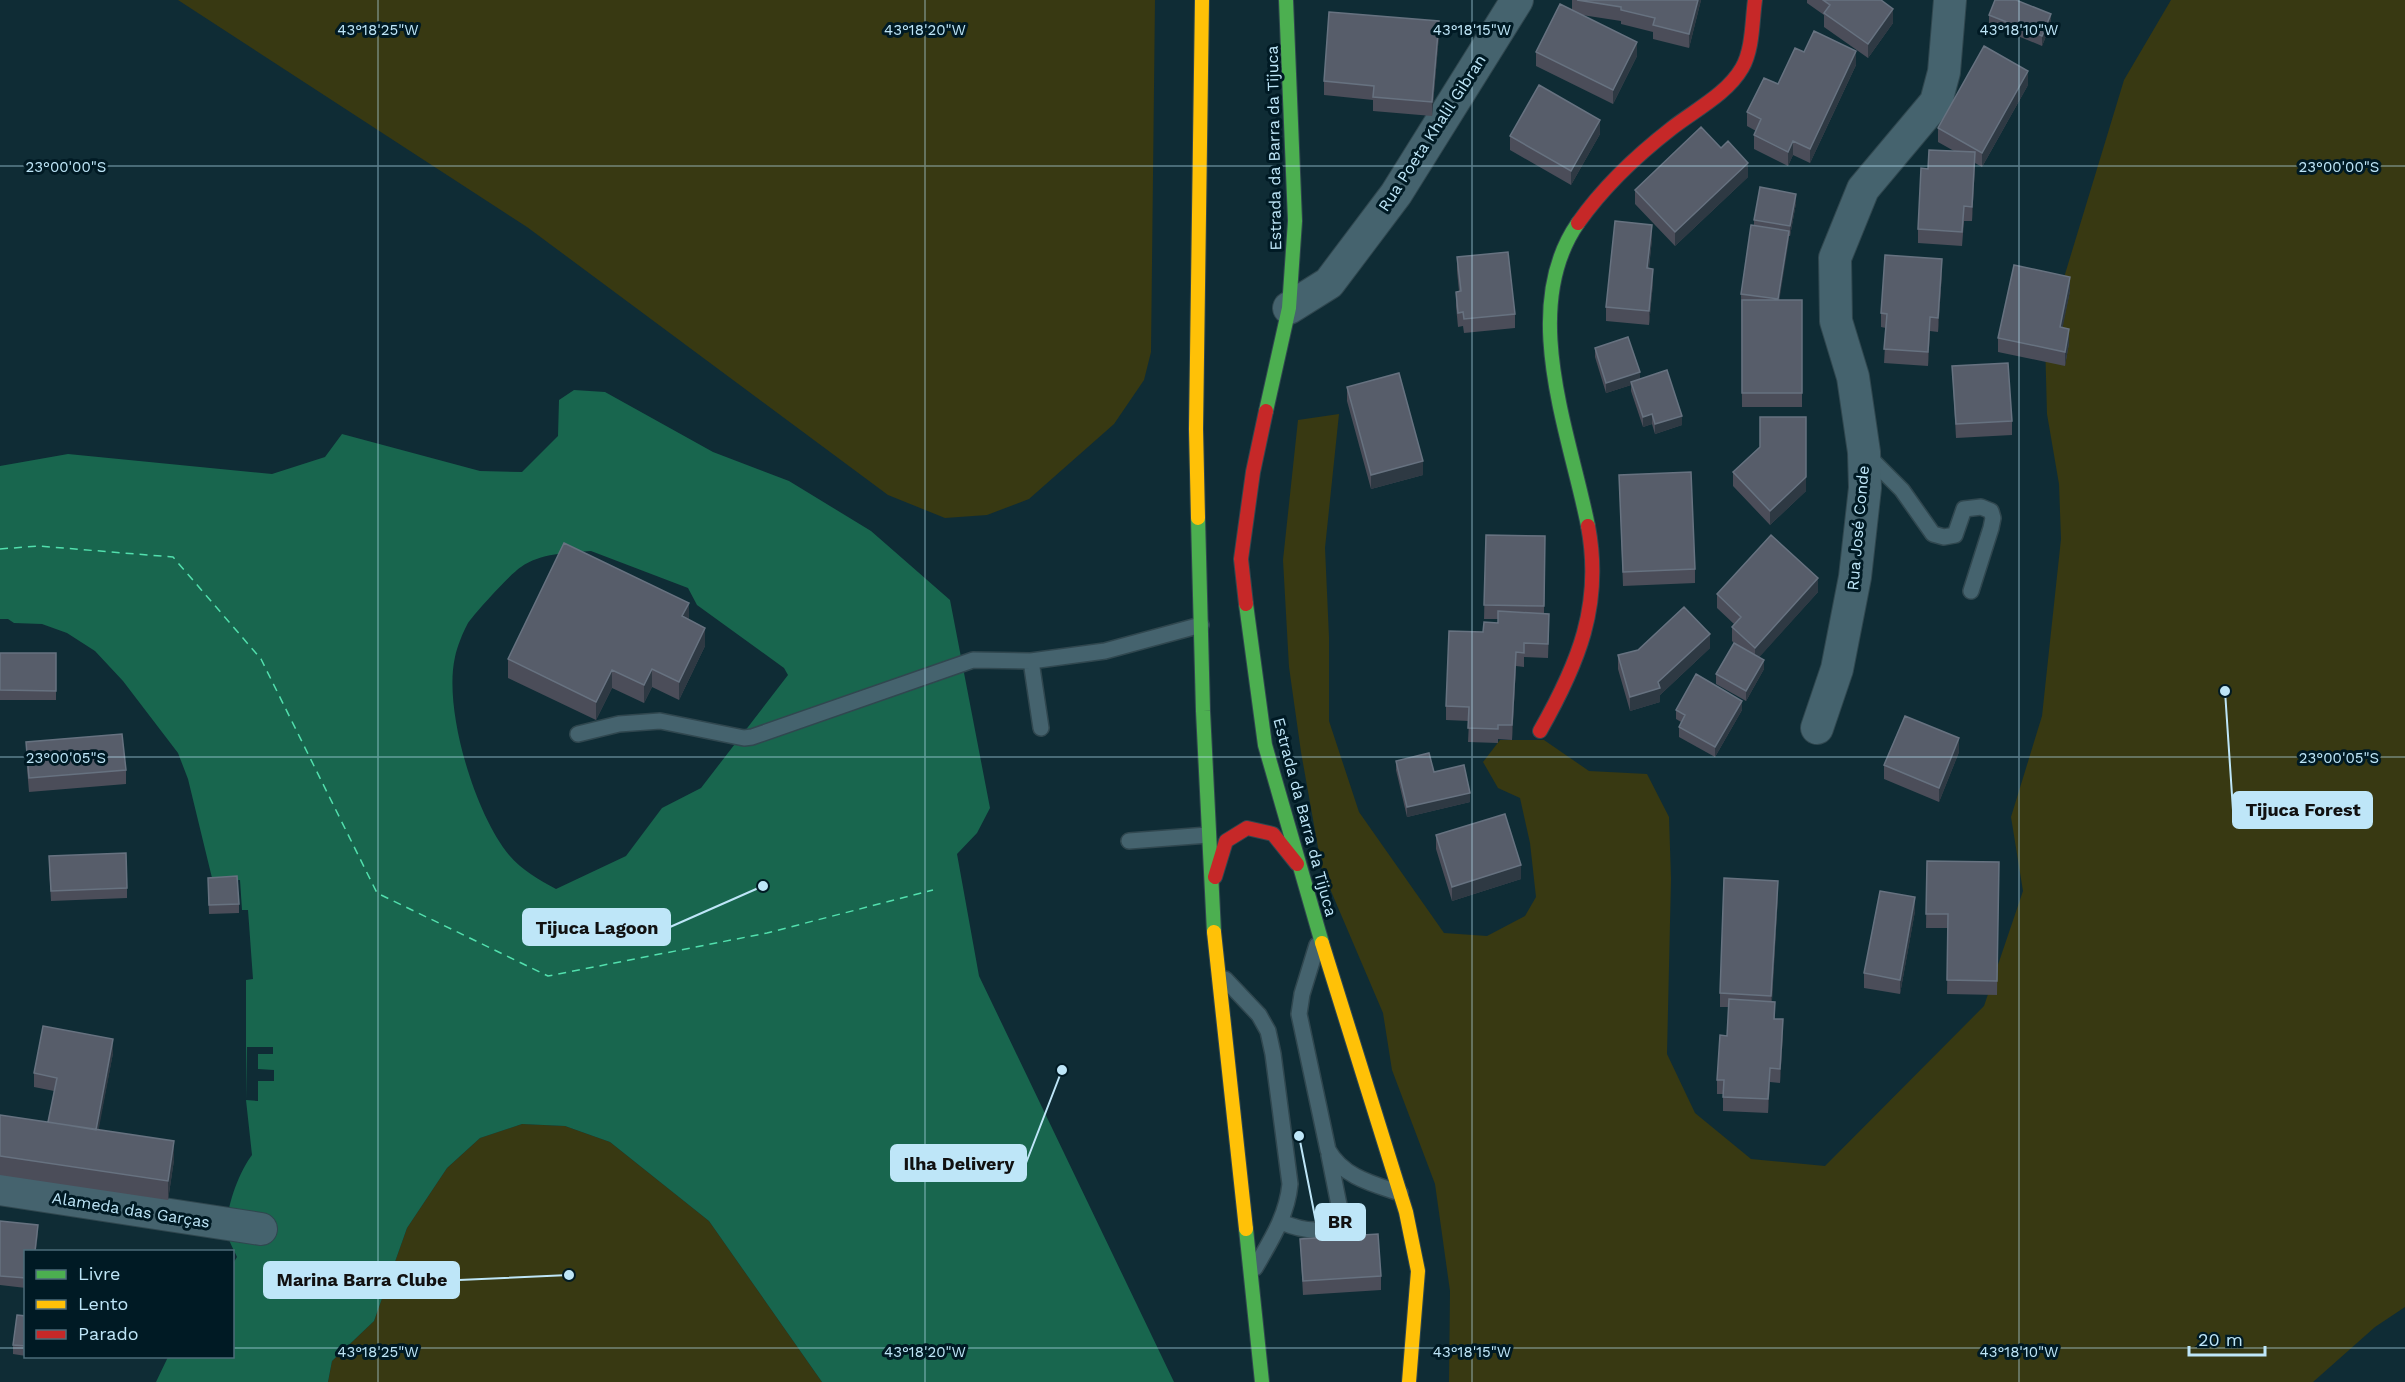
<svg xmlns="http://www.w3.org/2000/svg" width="2405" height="1382" viewBox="0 0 2405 1382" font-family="'Work Sans',sans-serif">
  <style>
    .green { fill: #383912 }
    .water { fill: #18664e; fill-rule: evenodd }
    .pier { fill: #0f2c35 }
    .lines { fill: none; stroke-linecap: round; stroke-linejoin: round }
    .ferry { stroke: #52dfad; stroke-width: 1.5; stroke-dasharray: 8 6; stroke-linecap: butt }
    .lane-casing { stroke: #30474f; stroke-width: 18 }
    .street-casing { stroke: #30474f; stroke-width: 34 }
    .fast-casing { stroke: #30474f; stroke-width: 16 }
    .slow-casing { stroke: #30474f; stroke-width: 16 }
    .jam-casing { stroke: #30474f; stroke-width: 16 }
    .lane { stroke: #45636e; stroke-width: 15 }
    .street { stroke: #45636e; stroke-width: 32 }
    .fast { stroke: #4caf50; stroke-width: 14 }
    .slow { stroke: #ffc107; stroke-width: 14 }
    .jam { stroke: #c62828; stroke-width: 14 }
    .wall { fill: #4b4d59 }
    .shaded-wall { fill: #2e3943 }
    .building { fill: #575d6a; stroke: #677280; stroke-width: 1.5 }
    .ticks { fill: none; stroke: #bee6f8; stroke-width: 1.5; stroke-opacity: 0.45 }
    .labels { text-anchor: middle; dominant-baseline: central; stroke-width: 6; stroke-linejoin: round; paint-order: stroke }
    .street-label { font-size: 16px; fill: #bee6f8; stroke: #001a24 }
    .ticks-label { font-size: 15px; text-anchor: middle; fill: #bee6f8; stroke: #001a24; stroke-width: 6; stroke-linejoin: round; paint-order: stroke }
    .leader { fill: none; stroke: #bee6f8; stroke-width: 2 }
    .callout-dot { fill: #bee6f8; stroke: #001a24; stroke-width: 2 }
    .callout { fill: #bee6f8; stroke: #bee6f8; stroke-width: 2 }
    .callout-label { font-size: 18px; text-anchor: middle; font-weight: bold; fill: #111 }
  </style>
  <rect width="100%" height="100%" fill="#0f2c35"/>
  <path class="green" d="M 178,0 L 1155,0 L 1151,352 L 1144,380 L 1114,424 L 1029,499 L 987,515 L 945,518 L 888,495 L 527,227 Z
    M 2171,0 L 2405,0 L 2405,1307 L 2375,1327 L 2313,1382 L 1449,1382 L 1450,1291 L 1435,1184 L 1392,1070 L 1383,1013 L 1322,870 L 1301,752 L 1289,667 L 1283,560 L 1298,420 L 1339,414 L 1325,548 L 1329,637 L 1329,721 L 1359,812 L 1444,933 L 1487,936 L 1525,916 L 1536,897 L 1530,843 L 1520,798 L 1498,788 L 1483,762 L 1500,740 L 1544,740 L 1589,771 L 1647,774 L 1669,817 L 1671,879 L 1667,1054 L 1695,1113 L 1751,1159 L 1825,1166 L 1984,1006 L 2023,891 L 2011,817 L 2042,716 L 2061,539 L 2059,484 L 2047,414 L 2045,340 L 2124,80 Z
    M 522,1124 L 565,1126 L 610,1142 L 709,1221 L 822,1382 L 328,1382 L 332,1361 L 374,1321 L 407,1228 L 447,1168 L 480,1138 Z"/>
  <path class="water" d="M 574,390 L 605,392 L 713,452 L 789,481 L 871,531 L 950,600 L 990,808 L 977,833 L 957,854 L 979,976 L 1174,1382 L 822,1382 L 709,1221 L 610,1142 L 565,1126 L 522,1124 L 480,1138 L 447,1168 L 407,1228 L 374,1321 L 332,1361 L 328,1382 L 156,1382 L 168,1357 L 232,1356 L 232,1265 L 237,1257 C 234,1250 229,1242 228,1235 C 223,1213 239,1172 252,1155 L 246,1100 L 246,980 L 253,979 L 248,910 L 242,910 L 240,880 L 213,882 L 188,779 L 178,753 L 123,681 L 95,651 L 67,633 L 42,624 L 14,623 L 8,619 L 0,619 L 0,466 L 68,454 L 272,474 L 325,457 L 342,434 L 480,471 L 522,472 L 558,436 L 559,400 ZM 591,551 L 688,588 L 697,605 L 784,668 L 788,675 L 701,788 L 662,808 L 626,856 L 556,889 C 539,880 522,870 509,855 C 475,814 443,709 455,657 C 457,647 463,632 468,623 C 475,613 510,574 521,567 C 540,553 568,553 591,551 Z"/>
  <path class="pier" d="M 247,1047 L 273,1047 L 273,1054 L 258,1054 L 258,1069 L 274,1070 L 274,1081 L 258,1081 L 258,1101 L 246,1100 Z"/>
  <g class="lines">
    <path class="ferry" d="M 0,549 L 38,546 L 173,557 L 261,659 L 377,893 L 548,976 L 767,933 L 933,890"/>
    <defs>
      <path id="lane" d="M 1866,454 L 1902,490 L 1933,534 L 1944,537 L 1955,535 L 1964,509 L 1981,507 L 1991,511 L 1993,518 L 1991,528 L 1971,591
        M 1031,661 L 1041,728
        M 578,734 L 619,724 L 660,721 L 744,738 L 752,737 L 973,660 L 1031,661 L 1105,651 L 1201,625
        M 1129,841 L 1208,835
        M 1317,945 L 1302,994 L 1299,1014 L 1328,1150 C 1343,1177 1373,1184 1400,1193
        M 1225,979 L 1259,1015 L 1268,1031 L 1273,1054 L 1290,1184 C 1287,1216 1271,1240 1255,1268
        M 1281,1222 C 1298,1229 1324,1236 1339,1221 L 1340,1210 L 1329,1155"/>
      <path id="street" d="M 1289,308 L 1329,283 L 1396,194 L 1517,0
        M 1817,728 L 1837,669 L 1855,577 L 1865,488 L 1864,452 L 1853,377 L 1836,321 L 1835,258 L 1863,189 L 1936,102 L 1944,72 L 1950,0
        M 0,1189 L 261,1229"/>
      <path id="fast" d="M 1578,223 C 1518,309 1570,434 1588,526
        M 1266,411 L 1289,308 L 1295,221 L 1286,0
        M 1198,518 L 1203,711 L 1214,932
        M 1246,604 L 1265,745 L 1322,943
        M 1246,1229 L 1262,1382"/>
      <path id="slow" d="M 1198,518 L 1196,429 L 1202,0
        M 1214,932 L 1246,1229
        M 1322,943 L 1406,1212 L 1418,1271 L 1409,1382"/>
      <path id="jam" d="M 1578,223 C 1604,186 1636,156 1672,128 C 1695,110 1727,94 1742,68 C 1753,49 1752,21 1755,0
        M 1246,604 L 1241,559 L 1253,472 L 1266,411
        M 1540,731 C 1578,664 1603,605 1588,526
        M 1215,877 L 1226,841 L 1247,828 L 1273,834 L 1297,864"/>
    </defs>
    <use href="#lane" class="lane-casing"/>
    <use href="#street" class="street-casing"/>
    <use href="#fast" class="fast-casing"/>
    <use href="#slow" class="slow-casing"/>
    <use href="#jam" class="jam-casing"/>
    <use href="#lane" class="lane"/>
    <use href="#street" class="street"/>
    <use href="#fast" class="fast"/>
    <use href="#slow" class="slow"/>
    <use href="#jam" class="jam"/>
  </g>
  <path class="wall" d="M 1572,0 L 1701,0 L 1689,48 L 1653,39 L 1653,32 L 1621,24 L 1621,21 L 1582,15 L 1637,56 L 1613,104 L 1536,66 L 1536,52 L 1572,10 Z
    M 1807,0 L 1881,0 L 1893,23 L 1868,58 L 1824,27 L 1824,15 L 1807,3 Z
    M 1989,15 L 2051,24 L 2042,46 L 1989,24 Z
    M 1439,35 L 1432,116 L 1373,111 L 1373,100 L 1324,95 L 1324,81 Z
    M 1804,52 L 1856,65 L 1810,163 L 1793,155 L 1788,166 L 1754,149 L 1754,135 L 1756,131 L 1747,126 L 1747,112 L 1778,84 Z
    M 2028,85 L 1982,167 L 1975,163 L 1972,221 L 1964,221 L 1962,246 L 1918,243 L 1918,229 L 1928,169 L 1954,151 L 1938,142 L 1938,128 Z
    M 1600,134 L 1571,185 L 1510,150 L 1510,136 Z
    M 1748,177 L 1675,246 L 1635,204 L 1635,190 Z
    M 1796,203 L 1790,236 L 1789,236 L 1779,300 L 1802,300 L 1802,407 L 1742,407 L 1741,294 L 1754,225 L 1754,220 Z
    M 1652,239 L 1649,268 L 1653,283 L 1649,325 L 1606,321 L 1606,307 Z
    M 1457,257 L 1515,314 L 1515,328 L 1464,333 L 1463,326 L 1458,327 L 1456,306 L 1456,292 L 1459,291 L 1457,271 Z
    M 1942,273 L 1938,332 L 1930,331 L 1928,366 L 1884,363 L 1886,328 L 1881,327 L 1881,313 Z
    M 2070,291 L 2062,327 L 2069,343 L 2065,366 L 1998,352 L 1998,338 Z
    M 1595,348 L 1640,379 L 1682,425 L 1655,434 L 1652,424 L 1643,427 L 1631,391 L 1631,385 L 1606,393 L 1595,357 Z
    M 1952,366 L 2012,421 L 2012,435 L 1956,438 Z
    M 1347,387 L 1423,475 L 1371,489 L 1347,401 Z
    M 1733,472 L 1806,491 L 1770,525 L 1733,486 Z
    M 1619,475 L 1695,569 L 1695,583 L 1623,586 Z
    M 1486,535 L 1545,536 L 1544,613 L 1549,628 L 1548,658 L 1524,657 L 1524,667 L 1516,666 L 1512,740 L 1498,739 L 1498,743 L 1468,742 L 1469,721 L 1446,720 L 1446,706 L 1483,632 L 1498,623 L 1498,619 L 1484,619 Z
    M 1818,592 L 1759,657 L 1764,669 L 1746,701 L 1716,684 L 1716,674 L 1734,643 L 1732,641 L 1732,627 L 1734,624 L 1717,608 L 1717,594 Z
    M 689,620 L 705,646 L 679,700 L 652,687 L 644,703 L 612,688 L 596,720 L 508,678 L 508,659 Z
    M 1710,648 L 1660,695 L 1660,702 L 1630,711 L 1618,669 L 1618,655 Z
    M 0,653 L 56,653 L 56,700 L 0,700 Z
    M 1676,710 L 1742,710 L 1715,757 L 1679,737 L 1679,727 L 1681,722 L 1676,719 Z
    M 26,742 L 126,770 L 126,784 L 29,792 L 26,756 Z
    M 1959,752 L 1939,802 L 1884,779 L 1884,765 Z
    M 1396,761 L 1434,772 L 1470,802 L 1407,817 L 1396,770 Z
    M 1436,835 L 1521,879 L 1452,901 L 1436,849 Z
    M 1927,861 L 1999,862 L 1997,995 L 1947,994 L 1948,928 L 1926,928 Z
    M 49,866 L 127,888 L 127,898 L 51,901 Z
    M 208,887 L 239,904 L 239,913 L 209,914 Z
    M 1778,895 L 1772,1001 L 1775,1019 L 1783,1033 L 1780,1083 L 1770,1082 L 1768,1113 L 1723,1111 L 1723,1094 L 1717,1094 L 1717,1080 L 1727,1036 L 1729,1007 L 1720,1007 L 1720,993 Z
    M 1915,911 L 1900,994 L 1864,988 L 1864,973 Z
    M 113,1053 L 98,1130 L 174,1160 L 168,1200 L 0,1175 L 0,1115 L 48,1123 L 54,1091 L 34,1087 L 34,1073 Z
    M 0,1221 L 38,1234 L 26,1251 L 26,1288 L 0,1285 Z
    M 1300,1239 L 1381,1276 L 1381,1290 L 1303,1295 Z
    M 26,1316 L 26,1356 L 13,1354 L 13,1345 Z"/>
  <path class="shaded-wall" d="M 1698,0 L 1701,0 L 1689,48 L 1689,34 Z
    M 1893,9 L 1893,23 L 1868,58 L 1868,44 Z
    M 2051,14 L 2051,24 L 2042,46 L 2042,36 Z
    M 1439,21 L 1439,35 L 1432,116 L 1432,102 Z
    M 1637,42 L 1637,56 L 1613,104 L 1613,90 Z
    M 1856,51 L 1856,65 L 1810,163 L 1810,149 Z
    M 2028,71 L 2028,85 L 1982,167 L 1982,153 Z
    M 1600,120 L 1600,134 L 1571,185 L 1571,171 Z
    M 1793,141 L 1793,155 L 1788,166 L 1788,152 Z
    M 1975,152 L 1975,166 L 1972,221 L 1972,207 Z
    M 1748,163 L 1748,177 L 1675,246 L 1675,232 Z
    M 1796,194 L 1796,203 L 1790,236 L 1790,226 Z
    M 1652,225 L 1652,239 L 1647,282 L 1647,268 Z
    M 1789,231 L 1789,240 L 1778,309 L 1778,299 Z
    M 1942,259 L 1942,273 L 1938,332 L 1938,318 Z
    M 1653,269 L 1653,283 L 1649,325 L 1649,311 Z
    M 2070,277 L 2070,291 L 2060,341 L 2060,327 Z
    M 1930,317 L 1930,331 L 1928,366 L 1928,352 Z
    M 2069,329 L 2069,343 L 2065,366 L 2065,352 Z
    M 1640,372 L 1640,382 L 1631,382 L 1631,385 L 1606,393 L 1606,383 Z
    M 1652,414 L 1652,424 L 1643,427 L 1643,417 Z
    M 1682,416 L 1682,425 L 1655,434 L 1655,424 Z
    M 1806,417 L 1806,491 L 1770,525 L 1770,511 Z
    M 1423,461 L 1423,475 L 1371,489 L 1371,475 Z
    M 1818,578 L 1818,592 L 1755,662 L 1755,648 Z
    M 689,603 L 689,621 L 682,616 Z
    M 705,628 L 705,646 L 679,700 L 679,682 Z
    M 1710,634 L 1710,648 L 1660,695 L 1660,702 L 1630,711 L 1630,697 L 1658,682 Z
    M 1516,652 L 1516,666 L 1512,740 L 1512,725 Z
    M 1764,660 L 1764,669 L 1746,701 L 1746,691 Z
    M 652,669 L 652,687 L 644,703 L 644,685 Z
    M 612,670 L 612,688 L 596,720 L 596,702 Z
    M 1742,701 L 1742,710 L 1715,757 L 1715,747 Z
    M 1959,738 L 1959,752 L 1939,802 L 1939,788 Z
    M 1470,793 L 1470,802 L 1407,817 L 1407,807 Z
    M 1521,865 L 1521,879 L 1452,901 L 1452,887 Z
    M 1778,881 L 1778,895 L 1771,1010 L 1771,996 Z
    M 1915,897 L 1915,911 L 1900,994 L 1900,980 Z
    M 1783,1019 L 1783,1033 L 1780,1083 L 1780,1069 Z
    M 113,1039 L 113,1053 L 96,1144 L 96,1130 Z
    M 1770,1068 L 1770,1082 L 1768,1113 L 1768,1099 Z
    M 174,1141 L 174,1160 L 168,1200 L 168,1181 Z
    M 38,1225 L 38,1234 L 36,1251 L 35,1251 Z"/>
  <path class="building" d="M 1577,0 L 1698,0 L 1689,34 L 1653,25 L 1655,18 L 1621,10 L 1621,7 Z
    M 1823,0 L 1881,0 L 1893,9 L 1868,44 L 1824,13 L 1830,5 Z
    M 1995,0 L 2016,0 L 2051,14 L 2042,36 L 1989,15 Z
    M 1560,4 L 1637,42 L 1613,90 L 1536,52 Z
    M 1329,12 L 1439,21 L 1432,102 L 1373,97 L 1374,86 L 1324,81 Z
    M 1814,31 L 1856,51 L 1810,149 L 1793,141 L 1788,152 L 1754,135 L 1761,119 L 1747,112 L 1764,78 L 1778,84 L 1795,48 L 1804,52 Z
    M 1984,46 L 2028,71 L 1982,153 L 1938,128 Z
    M 1539,85 L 1600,120 L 1571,171 L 1510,136 Z
    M 1701,127 L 1721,148 L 1728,141 L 1748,163 L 1675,232 L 1635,190 Z
    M 1929,150 L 1975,152 L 1972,207 L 1964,206 L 1962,232 L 1918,229 L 1921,168 L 1928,169 Z
    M 1760,187 L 1796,194 L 1790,226 L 1754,220 Z
    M 1615,221 L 1652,225 L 1647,268 L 1653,269 L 1649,311 L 1606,307 Z
    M 1751,225 L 1789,231 L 1778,299 L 1741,294 Z
    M 1508,252 L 1515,314 L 1464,319 L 1463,312 L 1458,313 L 1456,292 L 1461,291 L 1457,257 Z
    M 1885,255 L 1942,259 L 1938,318 L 1930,317 L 1928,352 L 1884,349 L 1887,314 L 1881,313 Z
    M 2014,265 L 2070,277 L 2060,327 L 2069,329 L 2065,352 L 1998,338 Z
    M 1742,300 L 1802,300 L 1802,393 L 1742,393 Z
    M 1628,337 L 1640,372 L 1606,383 L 1595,348 Z
    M 2008,363 L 2012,421 L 1956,424 L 1952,366 Z
    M 1667,370 L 1682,416 L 1655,424 L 1652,414 L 1643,417 L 1631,382 Z
    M 1399,373 L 1423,461 L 1371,475 L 1347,387 Z
    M 1760,417 L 1806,417 L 1806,477 L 1770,511 L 1733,472 L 1760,447 Z
    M 1691,472 L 1695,569 L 1623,572 L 1619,475 Z
    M 1486,535 L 1545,536 L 1544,606 L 1484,605 Z
    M 1771,535 L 1818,578 L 1755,648 L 1732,627 L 1741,617 L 1717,594 Z
    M 564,543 L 689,603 L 682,616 L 705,628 L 679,682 L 652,669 L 644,685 L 612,670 L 596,702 L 508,659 Z
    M 1684,607 L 1710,634 L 1658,682 L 1660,688 L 1630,697 L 1618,655 L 1638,650 Z
    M 1498,611 L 1549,614 L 1548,644 L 1524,643 L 1524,653 L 1516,652 L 1512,725 L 1498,725 L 1498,729 L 1468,728 L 1469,707 L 1446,706 L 1449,631 L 1483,632 L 1484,622 L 1498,623 Z
    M 1734,643 L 1764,660 L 1746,691 L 1716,674 Z
    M 0,653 L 56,653 L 56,691 L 0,690 Z
    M 1696,674 L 1742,701 L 1715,747 L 1679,727 L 1685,715 L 1676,710 Z
    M 1905,716 L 1959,738 L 1939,788 L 1884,765 Z
    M 122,734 L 126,770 L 29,778 L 26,742 Z
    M 1429,753 L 1434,772 L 1464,765 L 1470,793 L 1407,807 L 1396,761 Z
    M 1505,814 L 1521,865 L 1452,887 L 1436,835 Z
    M 126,853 L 127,888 L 51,891 L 49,856 Z
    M 1927,861 L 1999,862 L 1997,981 L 1947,980 L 1948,914 L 1926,914 Z
    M 237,876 L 239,904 L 209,905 L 208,878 Z
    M 1724,878 L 1778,881 L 1771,996 L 1720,993 Z
    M 1880,891 L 1915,897 L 1900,980 L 1864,973 Z
    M 1729,999 L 1775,1002 L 1774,1019 L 1783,1019 L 1780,1069 L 1770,1068 L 1768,1099 L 1723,1097 L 1724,1080 L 1717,1080 L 1720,1035 L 1727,1036 Z
    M 43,1026 L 113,1039 L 96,1130 L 48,1122 L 57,1078 L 34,1073 Z
    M 0,1115 L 174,1141 L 168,1181 L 0,1156 Z
    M 0,1221 L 38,1225 L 35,1251 L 26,1251 L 26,1278 L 0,1276 Z
    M 1378,1234 L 1381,1276 L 1303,1281 L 1300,1239 Z
    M 17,1315 L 26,1316 L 26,1346 L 13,1345 Z"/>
  <path class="ticks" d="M 378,0 L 378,1382M 925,0 L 925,1382M 1472,0 L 1472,1382M 2019,0 L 2019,1382M 0,166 L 2405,166M 0,757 L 2405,757M 0,1348 L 26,1348M 232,1348 L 2405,1348"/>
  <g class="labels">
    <g class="street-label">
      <text transform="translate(1432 133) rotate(-57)">Rua Poeta Khalil Gibran</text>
      <text transform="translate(1274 148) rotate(-91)">Estrada da Barra da Tijuca</text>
      <text transform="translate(1858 528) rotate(-85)">Rua José Conde</text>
      <text transform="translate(1305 817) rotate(75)">Estrada da Barra da Tijuca</text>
      <text transform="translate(131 1210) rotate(9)">Alameda das Garças</text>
    </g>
  </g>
  <g class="ticks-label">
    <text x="378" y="35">43°18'25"W</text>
    <text x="925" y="35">43°18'20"W</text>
    <text x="1472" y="35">43°18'15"W</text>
    <text x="2019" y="35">43°18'10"W</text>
    <text x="66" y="172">23°00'00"S</text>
    <text x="2339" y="172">23°00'00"S</text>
    <text x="66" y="763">23°00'05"S</text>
    <text x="2339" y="763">23°00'05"S</text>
    <text x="378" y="1357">43°18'25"W</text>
    <text x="925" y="1357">43°18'20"W</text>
    <text x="1472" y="1357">43°18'15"W</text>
    <text x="2019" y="1357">43°18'10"W</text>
  </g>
  <path class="leader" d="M2225 691L2233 810M763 886L670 927M1062 1070L1026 1163M1299 1136L1316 1222M569 1275L459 1280"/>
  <g class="callout-dot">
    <circle cx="2225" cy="691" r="6"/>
    <circle cx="763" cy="886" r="6"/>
    <circle cx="1062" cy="1070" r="6"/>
    <circle cx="1299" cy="1136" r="6"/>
    <circle cx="569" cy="1275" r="6"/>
  </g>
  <g class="callout">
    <rect x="2233" y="792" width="139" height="36" rx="6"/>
    <rect x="523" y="909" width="147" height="36" rx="6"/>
    <rect x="891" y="1145" width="135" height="36" rx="6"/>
    <rect x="1316" y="1204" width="49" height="36" rx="6"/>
    <rect x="264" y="1262" width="195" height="36" rx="6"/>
  </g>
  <g class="callout-label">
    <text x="2303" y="816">Tijuca Forest</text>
    <text x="597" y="934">Tijuca Lagoon</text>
    <text x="959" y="1170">Ilha Delivery</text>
    <text x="1340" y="1228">BR</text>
    <text x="362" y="1286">Marina Barra Clube</text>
  </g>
  <rect x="24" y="1250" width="210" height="108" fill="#001a24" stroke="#4c6c79" stroke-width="1.5"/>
  <rect x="36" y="1270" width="30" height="9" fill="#4caf50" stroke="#4c6c79" stroke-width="1.5"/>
  <text x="78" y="1280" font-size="18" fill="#bee6f8">Livre</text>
  <rect x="36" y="1300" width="30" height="9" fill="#ffc107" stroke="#4c6c79" stroke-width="1.5"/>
  <text x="78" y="1310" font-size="18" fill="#bee6f8">Lento</text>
  <rect x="36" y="1330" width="30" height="9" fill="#c62828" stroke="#4c6c79" stroke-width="1.5"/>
  <text x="78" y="1340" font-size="18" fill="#bee6f8">Parado</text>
  <path d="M2189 1346v9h76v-9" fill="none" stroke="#bee6f8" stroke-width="3"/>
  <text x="2198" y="1346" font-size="18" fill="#bee6f8" stroke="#001a24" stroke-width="4.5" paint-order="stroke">20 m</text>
</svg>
